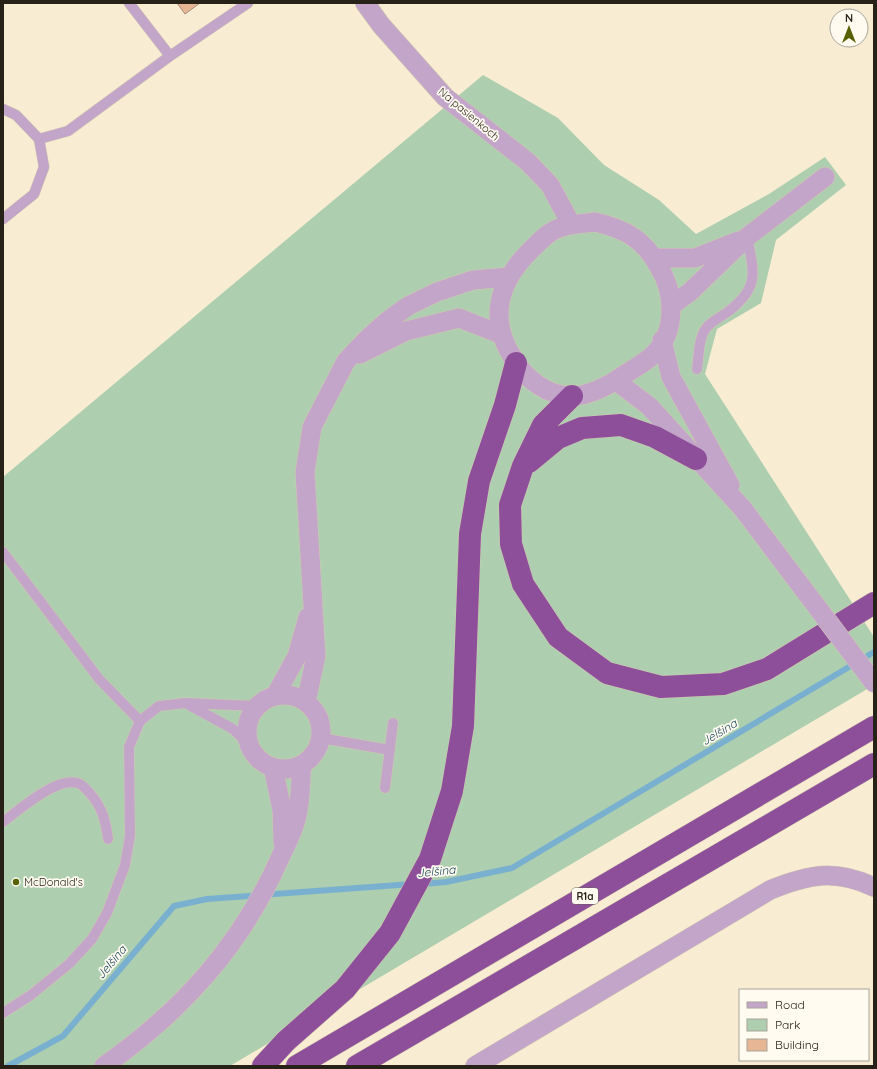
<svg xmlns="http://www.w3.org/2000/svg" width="877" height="1069" viewBox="0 0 877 1069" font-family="Quicksand,sans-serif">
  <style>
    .green { fill: #adceaf }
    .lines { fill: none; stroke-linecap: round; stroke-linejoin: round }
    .stream { stroke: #79b0cf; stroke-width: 6 }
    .building { fill: #e7b694; stroke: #a38b7a }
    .lane-casing { stroke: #d2c8b1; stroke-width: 11 }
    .street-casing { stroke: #d2c8b1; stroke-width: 20 }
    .highway-casing { stroke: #d2c8b1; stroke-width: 23 }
    .lane { stroke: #c3a5c9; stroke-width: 10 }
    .street { stroke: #c3a5c9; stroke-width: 19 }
    .highway { stroke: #8e4f9a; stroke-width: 22 }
    .street-bridge-casing { stroke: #d2c8b1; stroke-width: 20; stroke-linecap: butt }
    .street-bridge { stroke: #c3a5c9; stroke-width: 19 }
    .poi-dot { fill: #586100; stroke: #fffbf0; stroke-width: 1.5 }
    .labels { text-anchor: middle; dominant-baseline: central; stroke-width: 3.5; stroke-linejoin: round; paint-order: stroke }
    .shield { fill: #fffbf0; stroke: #676359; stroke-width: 1 }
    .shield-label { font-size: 10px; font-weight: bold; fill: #262218 }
    .street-label { font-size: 11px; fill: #262218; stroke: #fffbf0 }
    .poi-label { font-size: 11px; fill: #262218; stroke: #fffbf0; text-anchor: start }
    .water-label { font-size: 12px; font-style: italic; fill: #1d4960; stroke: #fffbf0 }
  </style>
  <rect width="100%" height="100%" fill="#f8edd2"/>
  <path class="green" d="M 483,75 L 558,118 L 604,165 L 659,200 L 696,234 L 769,194 L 825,157 L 846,185 L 776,240 L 761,303 L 717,329 L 705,374 L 874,637 L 874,685 L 230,1066 L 3,1066 L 3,477 Z"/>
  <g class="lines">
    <path class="stream" d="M 423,884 L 446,882 L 512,868 L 874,652
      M 8,1066 L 63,1036 L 174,906 L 207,899 L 412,884"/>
  </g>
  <path class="building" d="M 177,3 L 200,3 L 185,14 Z"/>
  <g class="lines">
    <defs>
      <path id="lane" d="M 129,3 L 170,56
        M 3,109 L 16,115 L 39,139 L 68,131 L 170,56 L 248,3
        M 3,219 L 34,194 L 44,167 L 39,139
        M 697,369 C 699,357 698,337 707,327 C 712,321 722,316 729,311 C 760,287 754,272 747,237
        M 3,552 L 99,679 L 140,721
        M 189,705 L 233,729 L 250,746
        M 321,738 L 390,750
        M 385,788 L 393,723
        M 3,822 C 19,810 59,774 80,784 C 85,787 89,792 93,797 C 103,810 106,823 108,839
        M 3,1013 L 31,995 L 69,964 L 92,939 L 107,913 L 125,865 L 130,836 L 129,747 L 140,721 L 159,706 L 185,703 L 258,706"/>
      <path id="street" d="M 365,3 L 381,25 L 445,97 L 528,162 L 550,185 L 571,224
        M 595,222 C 625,229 644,239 659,267 C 675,293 677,333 652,356 C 644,363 633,369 624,375 C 610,385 589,396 572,396 C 548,396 527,380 515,361 C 489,323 496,287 526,255 C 534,247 542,238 551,232 C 564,224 579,224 595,222 Z
        M 654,258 L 695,258 L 738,241
        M 672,305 L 690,292 L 747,237 L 825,177
        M 662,340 L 671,377 L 730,485
        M 360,354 L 406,331 L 459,318 L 500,334
        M 616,381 L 649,406 L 743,509 L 820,611
        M247 732a37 37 0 1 1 74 0a37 37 0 1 1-74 0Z
        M 275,696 L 297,656 L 308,617
        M 306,702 L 316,656 L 305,472 L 312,427 L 346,361 L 368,338 L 386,322 L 408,306 L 437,292 L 473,280 L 509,277
        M 273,767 L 282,810 L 283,843
        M 104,1066 C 182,1011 241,946 280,858 C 286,845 294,830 297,816 C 301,800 300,782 302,765
        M 475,1066 L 770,890 C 809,874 835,869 874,887"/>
      <path id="highway" d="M 572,396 L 543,425 L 523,466 L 510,505 L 511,544 L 523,584 L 558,637 L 607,673 L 661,687 L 723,684 L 767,669 L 874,603
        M 529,462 L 558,438 L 582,428 L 621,425 L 655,437 L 696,459
        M 263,1066 L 286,1041 L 345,989 L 390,933 L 430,859 L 452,791 L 463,726 L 470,534 L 479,481 L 505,405 L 516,363
        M 297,1066 L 874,727
        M 357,1066 L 874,764"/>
    </defs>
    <use href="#lane" class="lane-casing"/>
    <use href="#street" class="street-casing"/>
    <use href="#highway" class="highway-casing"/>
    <use href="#lane" class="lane"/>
    <use href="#street" class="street"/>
    <use href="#highway" class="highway"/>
    <defs>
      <path id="street-bridge" d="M 820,611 L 874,683"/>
    </defs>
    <use href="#street-bridge" class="street-bridge-casing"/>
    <use href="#street-bridge" class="street-bridge"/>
  </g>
  <circle class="poi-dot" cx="16" cy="882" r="4"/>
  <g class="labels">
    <rect class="shield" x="572" y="888" width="26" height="16" rx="3"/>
    <g class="shield-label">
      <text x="585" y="896">R1a</text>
    </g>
    <g class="street-label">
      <text transform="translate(469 114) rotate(40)">Na pasienkoch</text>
    </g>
    <g class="poi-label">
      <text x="24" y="882">McDonald's</text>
    </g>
    <g class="water-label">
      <text transform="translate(719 732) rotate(-31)">Jelšina</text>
      <text transform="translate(436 871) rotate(-6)">Jelšina</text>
      <text transform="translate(111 962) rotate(-50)">Jelšina</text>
    </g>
  </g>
  <rect width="877" height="1069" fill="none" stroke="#262218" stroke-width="8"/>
  <rect x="739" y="989" width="130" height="72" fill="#fffbf0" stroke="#a8a49a"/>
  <rect x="747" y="1002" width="20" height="6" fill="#c3a5c9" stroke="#a8a49a"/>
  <text x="775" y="1009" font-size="12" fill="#262218">Road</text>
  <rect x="747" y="1019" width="20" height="12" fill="#adceaf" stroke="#a8a49a"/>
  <text x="775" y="1029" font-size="12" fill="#262218">Park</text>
  <rect x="747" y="1039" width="20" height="12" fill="#e7b694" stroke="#a8a49a"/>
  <text x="775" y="1049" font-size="12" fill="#262218">Building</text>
  <g transform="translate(849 28)"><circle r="19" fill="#fffbf0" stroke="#a8a49a"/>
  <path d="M0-3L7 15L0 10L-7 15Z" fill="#586100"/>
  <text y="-6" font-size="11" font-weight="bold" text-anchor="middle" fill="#262218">N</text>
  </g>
</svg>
